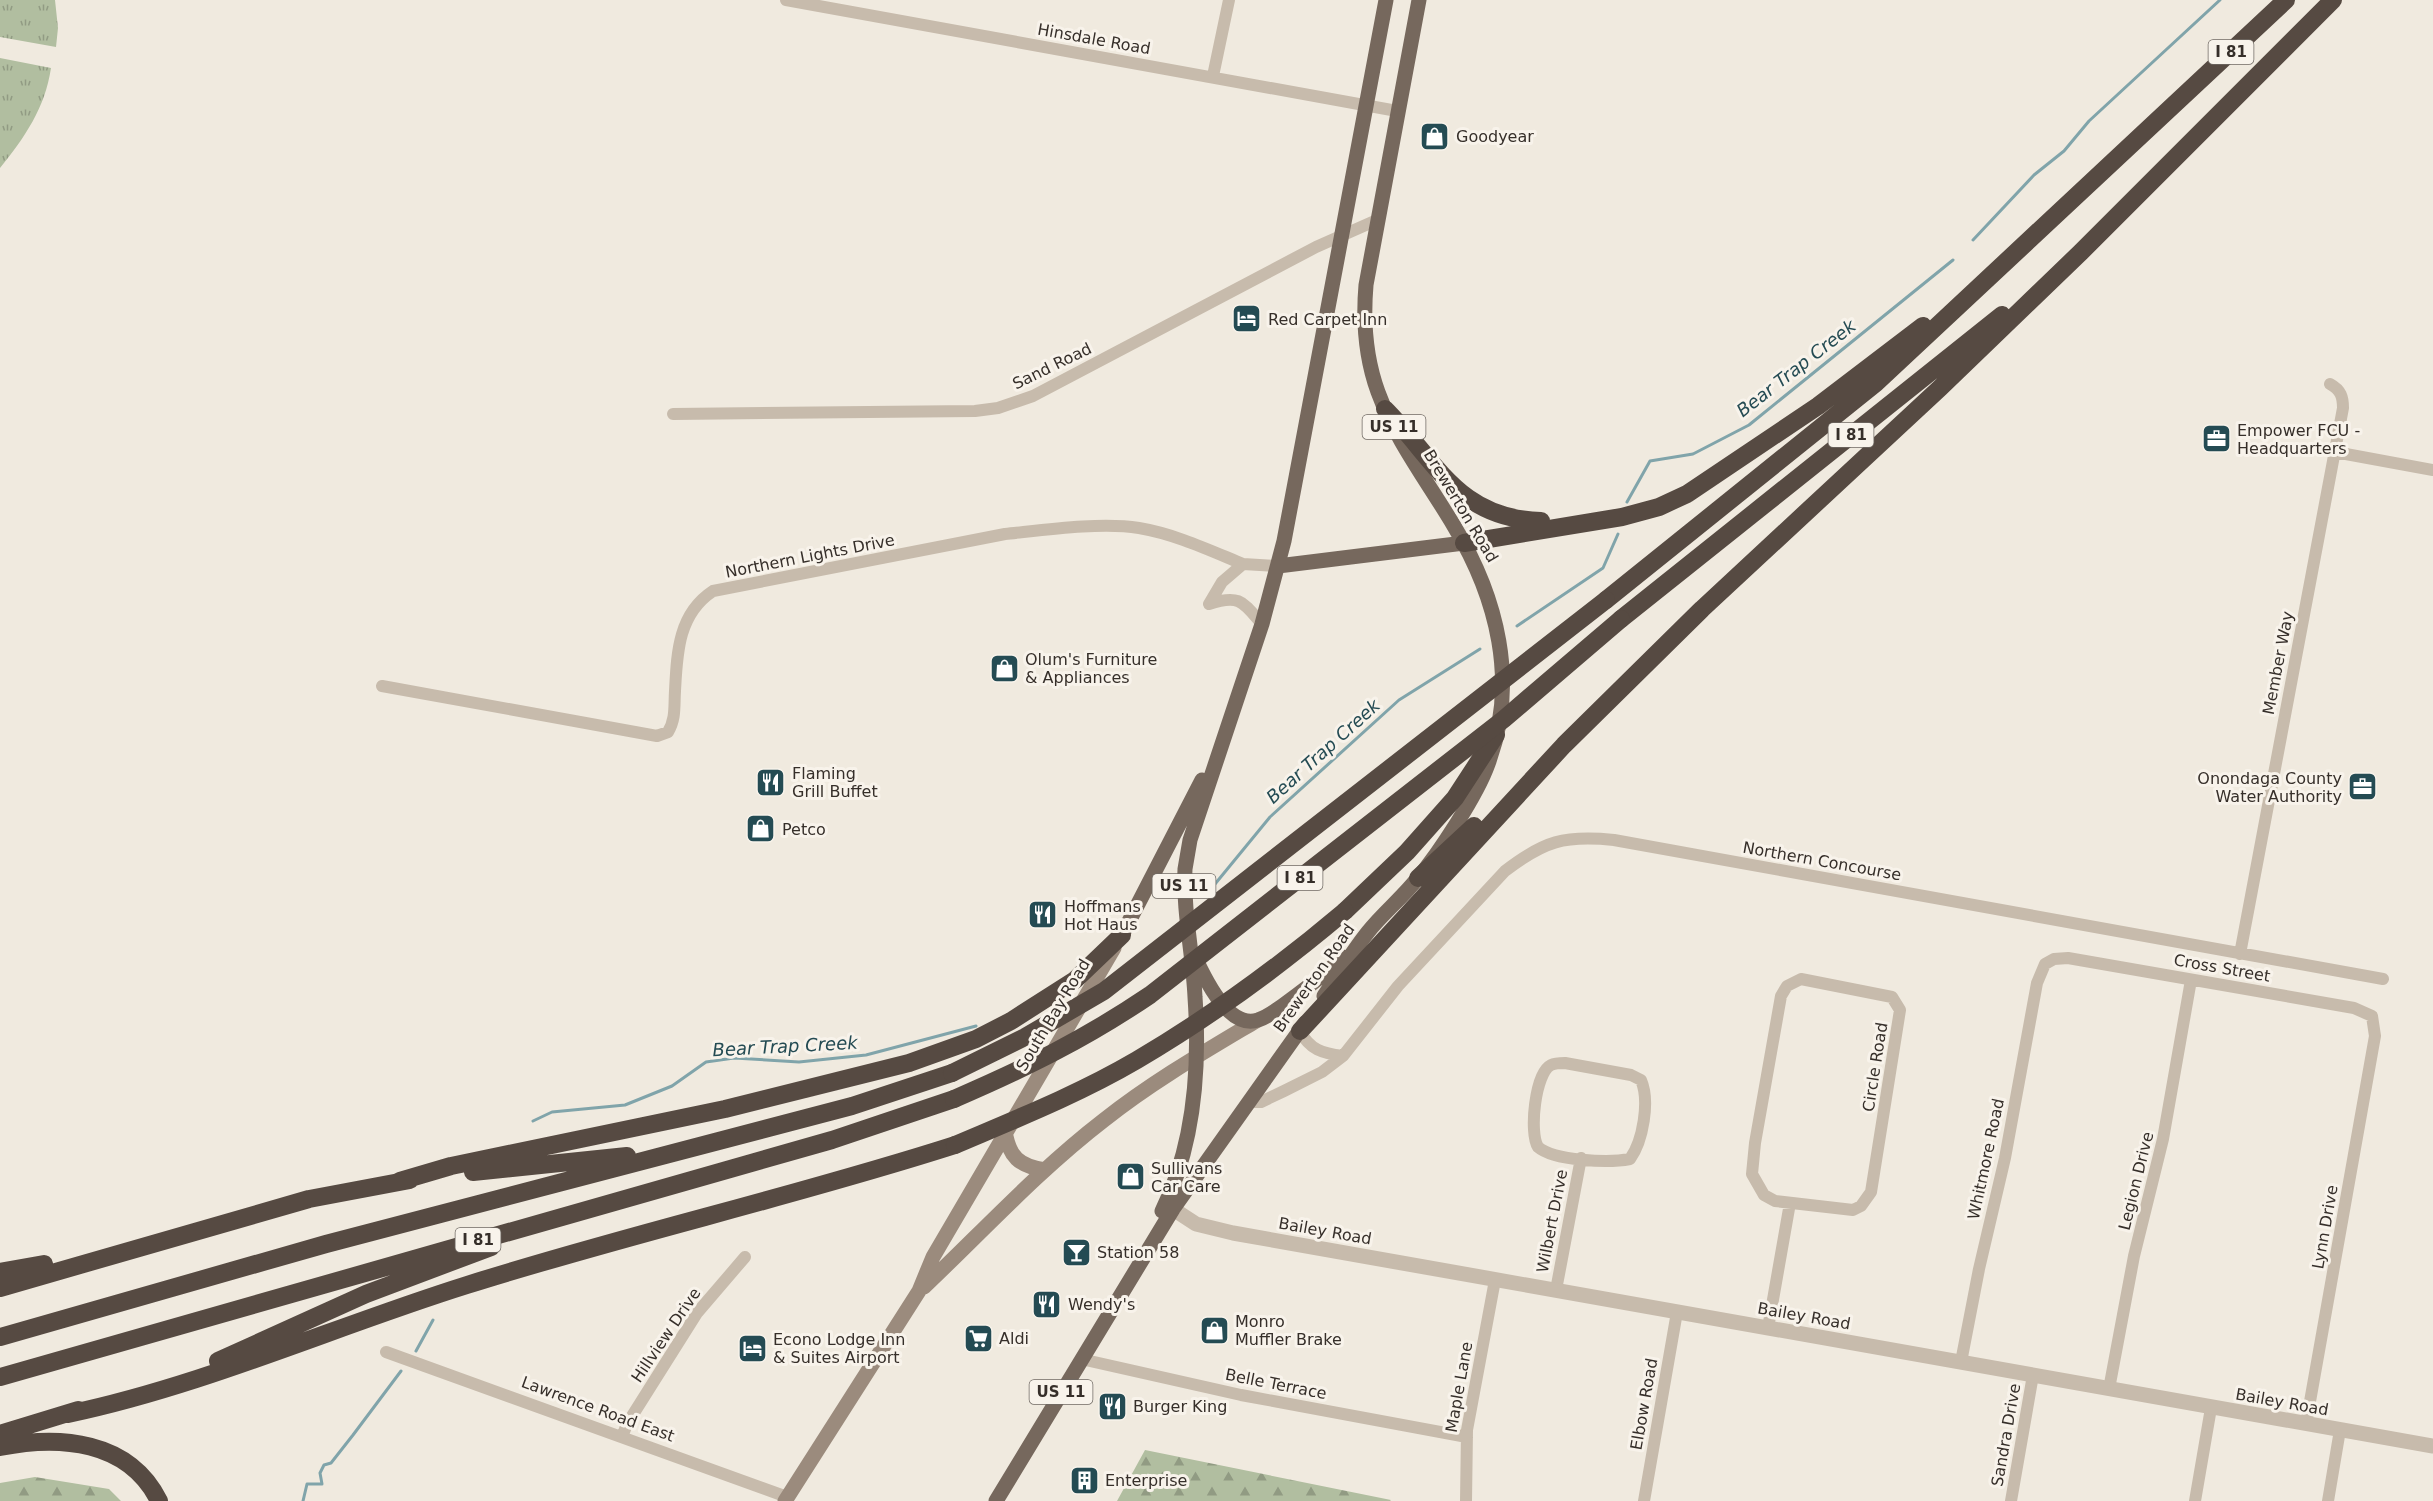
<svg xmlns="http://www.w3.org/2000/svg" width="2433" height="1501" viewBox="0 0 2433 1501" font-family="'DejaVu Sans',sans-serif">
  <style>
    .grass { fill: url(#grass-tufts) }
    .forest { fill: url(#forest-firs) }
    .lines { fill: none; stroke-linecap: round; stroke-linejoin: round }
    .stream { stroke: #80a4aa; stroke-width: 3 }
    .minor { stroke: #c7bbac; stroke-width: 12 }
    .tertiary { stroke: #c7bbac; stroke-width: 15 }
    .secondary { stroke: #9b8b7d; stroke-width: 15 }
    .primary { stroke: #76685d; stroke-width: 15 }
    .motorway { stroke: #564a42; stroke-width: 18 }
    .motorway-bridge { stroke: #564a42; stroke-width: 18 }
    .labels { text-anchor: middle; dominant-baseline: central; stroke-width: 6; stroke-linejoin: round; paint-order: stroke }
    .shield { fill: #f8f3eb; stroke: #706a64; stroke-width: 1.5 }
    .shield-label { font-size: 15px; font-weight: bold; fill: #362f2a }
    .street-label { font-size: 16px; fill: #362f2a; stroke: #f8f3eb }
    .poi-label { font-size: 16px; fill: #362f2a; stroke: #f8f3eb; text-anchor: start }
    .water-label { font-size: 18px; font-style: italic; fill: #244b53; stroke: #f8f3eb }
  </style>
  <defs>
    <pattern id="grass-tufts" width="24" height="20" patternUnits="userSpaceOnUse" patternTransform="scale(1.5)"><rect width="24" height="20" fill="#b1bea0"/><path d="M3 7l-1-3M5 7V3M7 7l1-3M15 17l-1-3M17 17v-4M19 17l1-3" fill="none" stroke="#919b83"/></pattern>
    <pattern id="forest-firs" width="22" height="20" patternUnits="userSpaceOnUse" patternTransform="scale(1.5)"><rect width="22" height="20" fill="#b1bea0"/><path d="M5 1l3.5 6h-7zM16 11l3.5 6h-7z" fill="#919b83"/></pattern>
  </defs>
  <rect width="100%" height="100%" fill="#f0eadf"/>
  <path class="grass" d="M 0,0 L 55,0 L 58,28 L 56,47 L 0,37 Z
    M 0,58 L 51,68 C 45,108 25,137 0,168 Z"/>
  <path class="forest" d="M 1145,1450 L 1391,1500 L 1390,1501 L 1117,1501 Z
    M 35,1477 L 109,1489 L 121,1501 L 0,1501 L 0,1483 Z"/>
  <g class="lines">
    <path class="stream" d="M 1973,240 L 2034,175 L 2064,151 L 2089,121 L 2220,0
      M 1627,502 L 1650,461 L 1693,454 L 1749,425 L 1953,260
      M 1517,626 L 1603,568 L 1618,534
      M 1206,895 L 1270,817 L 1399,700 L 1480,649
      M 533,1121 L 552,1112 L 625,1105 L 672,1086 L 706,1062 L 734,1058 L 799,1062 L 866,1055 L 976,1026
      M 416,1351 L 433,1320
      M 303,1501 L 307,1484 L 322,1484 L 320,1473 L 324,1465 L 331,1463 L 353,1435 L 401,1371"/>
    <path class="minor" d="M 786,0 L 1397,111
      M 1213,76 L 1229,0
      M 673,414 L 975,411 L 998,408 L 1033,396 L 1316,247 L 1377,220
      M 2335,452 L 2433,470
      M 1209,604 L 1222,582 L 1243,564 L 1278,566
      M 1209,604 C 1240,594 1243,602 1262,624
      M 382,686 L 657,736 L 668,732 C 676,719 674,706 675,691 C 677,653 678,614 713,591 L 1005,534 C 1044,530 1100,522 1139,528 C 1175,534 1209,550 1243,564
      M 2240,954 L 2343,408 C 2343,397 2341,390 2330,384
      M 1801,979 L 1892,997 L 1900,1010 L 1871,1192 L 1861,1206 L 1853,1210 L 1775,1201 L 1764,1195 L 1752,1174 L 1755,1143 L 1781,996 L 1787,986 Z
      M 1300,1031 C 1310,1050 1322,1053 1343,1056
      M 1565,1063 L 1631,1075 L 1641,1080 C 1650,1101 1643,1141 1630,1159 C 1609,1163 1554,1161 1538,1147 C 1529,1133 1535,1073 1551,1065 C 1555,1063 1561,1063 1565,1063 Z
      M 1248,1102 L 1261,1102 L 1284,1091 L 1322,1072 L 1343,1056 L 1398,986 L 1505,871 C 1544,841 1564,835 1614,840 L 2383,979
      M 1556,1290 L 1581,1158
      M 1768,1328 L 1790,1203
      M 386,1352 L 787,1497
      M 1081,1359 L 1241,1395 L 1467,1437
      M 1961,1362 L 1979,1269 L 2005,1158 L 2037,983 L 2045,964 L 2054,959 L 2068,958 L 2354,1008 L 2372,1016 L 2375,1036 L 2306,1424
      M 2109,1389 L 2134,1256 L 2163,1139 L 2191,980
      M 622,1437 L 627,1424 L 697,1313 L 745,1257
      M 1466,1501 L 1467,1430 L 1495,1280
      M 1644,1501 L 1677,1312
      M 2011,1501 L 2033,1375
      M 2195,1501 L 2211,1408
      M 2328,1501 L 2340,1430"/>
    <path class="tertiary" d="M 1173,1209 L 1196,1224 L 1233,1233 L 2433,1446"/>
    <path class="secondary" d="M 1005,1131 C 1009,1157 1019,1166 1045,1170
      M 924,1287 C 983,1231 1039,1170 1104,1120 C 1152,1082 1204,1052 1256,1021
      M 785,1501 L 919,1291 L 933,1257 L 1114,948"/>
    <path class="primary" d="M 1278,566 L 1464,543
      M 1122,935 L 1202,780
      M 1194,955 C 1203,975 1228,1030 1258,1020 C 1271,1016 1286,1003 1297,995 C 1313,983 1329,971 1343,957
      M 1324,996 C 1338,975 1352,952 1368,932 C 1383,913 1402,898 1417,879 C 1439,853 1477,795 1488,764 C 1519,682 1497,597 1454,526 C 1428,482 1396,441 1378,392 C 1366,359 1363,320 1366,285 L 1419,0
      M 1162,1211 C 1194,1146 1200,1069 1195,997 C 1193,954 1183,912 1185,869 L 1190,840 L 1262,624 L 1284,541 L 1386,0
      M 996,1501 L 1173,1209 L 1305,1023"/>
    <path class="motorway" d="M 1385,409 C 1436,460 1457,519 1541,521
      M 1464,543 L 1622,517 L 1659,507 L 1687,494 L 1818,406 L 1923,326
      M 1606,600 L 1876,383 L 2286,0
      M 1621,619 L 2002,315
      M 1418,878 L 1474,826
      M 1345,911 L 1407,852 L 1455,798 L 1496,735
      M 1300,1031 L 1564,745 L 1702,609 L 1940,388 L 2081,252 L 2333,0
      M 473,1172 L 627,1156
      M 400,1181 L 451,1166 L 725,1109 L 909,1063 L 976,1039 L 1011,1021 L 1075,980 L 1122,935
      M 0,1272 L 44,1264
      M 0,1288 L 309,1199 L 410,1180
      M 0,1337 L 326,1244 L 852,1106 L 952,1073
      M 218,1361 L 366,1294 L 491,1247
      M 0,1377 L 832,1140 L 954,1099
      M 68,1414 C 205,1385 333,1327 467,1285 C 628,1234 793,1197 955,1145
      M 0,1434 L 78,1410
      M 0,1447 C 59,1435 129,1440 159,1501"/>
    <path class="motorway-bridge" d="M 952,1073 L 1025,1037 L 1104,991 L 1606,600
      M 954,1099 C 1026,1068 1085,1039 1150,995 L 1504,719 L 1621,619
      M 955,1145 C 1016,1119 1079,1094 1137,1060 C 1210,1017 1280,966 1345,911"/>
  </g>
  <defs>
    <symbol id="shop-square" viewBox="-11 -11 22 22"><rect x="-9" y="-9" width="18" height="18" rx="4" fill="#244b53" stroke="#f8f3eb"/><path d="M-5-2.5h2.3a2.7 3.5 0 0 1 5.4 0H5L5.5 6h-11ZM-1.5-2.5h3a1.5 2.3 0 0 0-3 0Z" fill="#fff"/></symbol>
    <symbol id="hotel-square" viewBox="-11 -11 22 22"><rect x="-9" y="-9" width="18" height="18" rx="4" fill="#244b53" stroke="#f8f3eb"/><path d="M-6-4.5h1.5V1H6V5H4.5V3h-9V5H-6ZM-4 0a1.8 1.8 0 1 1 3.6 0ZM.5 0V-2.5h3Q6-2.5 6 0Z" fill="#fff"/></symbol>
    <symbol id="office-square" viewBox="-11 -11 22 22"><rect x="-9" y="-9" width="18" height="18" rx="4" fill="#244b53" stroke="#f8f3eb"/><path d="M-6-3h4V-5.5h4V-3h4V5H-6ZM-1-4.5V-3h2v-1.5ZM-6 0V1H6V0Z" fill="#fff"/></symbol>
    <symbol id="restaurant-square" viewBox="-11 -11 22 22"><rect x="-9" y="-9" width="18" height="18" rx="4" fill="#244b53" stroke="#f8f3eb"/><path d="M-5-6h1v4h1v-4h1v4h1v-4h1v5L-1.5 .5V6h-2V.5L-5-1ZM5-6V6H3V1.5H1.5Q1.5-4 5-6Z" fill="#fff"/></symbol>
    <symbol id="bar-square" viewBox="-11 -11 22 22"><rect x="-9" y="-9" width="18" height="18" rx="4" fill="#244b53" stroke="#f8f3eb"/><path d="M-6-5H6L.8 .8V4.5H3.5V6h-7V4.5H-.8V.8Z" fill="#fff"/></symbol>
    <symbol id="supermarket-square" viewBox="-11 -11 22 22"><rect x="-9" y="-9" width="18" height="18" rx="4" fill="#244b53" stroke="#f8f3eb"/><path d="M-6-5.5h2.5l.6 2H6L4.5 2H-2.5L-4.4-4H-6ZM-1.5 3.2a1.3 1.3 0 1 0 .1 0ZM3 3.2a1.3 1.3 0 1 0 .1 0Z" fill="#fff"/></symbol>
    <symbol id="building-square" viewBox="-11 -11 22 22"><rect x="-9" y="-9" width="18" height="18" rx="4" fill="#244b53" stroke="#f8f3eb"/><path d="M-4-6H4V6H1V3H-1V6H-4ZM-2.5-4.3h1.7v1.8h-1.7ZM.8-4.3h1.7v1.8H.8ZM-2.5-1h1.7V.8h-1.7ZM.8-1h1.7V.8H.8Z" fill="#fff"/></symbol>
  </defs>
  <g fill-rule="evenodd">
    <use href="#shop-square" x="1418" y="120" width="33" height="33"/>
    <use href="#hotel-square" x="1230" y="302" width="33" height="33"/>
    <use href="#office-square" x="2200" y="422" width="33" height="33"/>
    <use href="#shop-square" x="988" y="652" width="33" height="33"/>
    <use href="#restaurant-square" x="754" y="766" width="33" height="33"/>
    <use href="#office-square" x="2346" y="770" width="33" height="33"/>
    <use href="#shop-square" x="744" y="812" width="33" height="33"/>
    <use href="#restaurant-square" x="1026" y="898" width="33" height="33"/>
    <use href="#shop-square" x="1114" y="1160" width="33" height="33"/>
    <use href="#bar-square" x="1060" y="1236" width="33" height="33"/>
    <use href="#restaurant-square" x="1030" y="1288" width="33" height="33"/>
    <use href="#shop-square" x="1198" y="1314" width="33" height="33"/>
    <use href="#supermarket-square" x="962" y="1322" width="33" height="33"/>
    <use href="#hotel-square" x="736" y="1332" width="33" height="33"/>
    <use href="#restaurant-square" x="1096" y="1390" width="33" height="33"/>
    <use href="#building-square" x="1068" y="1464" width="33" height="33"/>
  </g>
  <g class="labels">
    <g class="shield">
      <rect x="2208.5" y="40" width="45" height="24" rx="4.5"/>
      <rect x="1362.5" y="415" width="63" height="24" rx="4.5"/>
      <rect x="1828.5" y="423" width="45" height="24" rx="4.5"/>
      <rect x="1277.5" y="866" width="45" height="24" rx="4.5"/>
      <rect x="1152.5" y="874" width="63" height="24" rx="4.5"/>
      <rect x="455.5" y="1228" width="45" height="24" rx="4.5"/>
      <rect x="1029.5" y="1380" width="63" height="24" rx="4.5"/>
    </g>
    <g class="shield-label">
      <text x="2231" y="52">I 81</text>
      <text x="1394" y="427">US 11</text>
      <text x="1851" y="435">I 81</text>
      <text x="1300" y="878">I 81</text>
      <text x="1184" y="886">US 11</text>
      <text x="478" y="1240">I 81</text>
      <text x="1061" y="1392">US 11</text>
    </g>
    <g class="street-label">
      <text transform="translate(1094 39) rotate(10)">Hinsdale Road</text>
      <text transform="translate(1052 366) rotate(-26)">Sand Road</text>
      <text transform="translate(1461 506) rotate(59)">Brewerton Road</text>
      <text transform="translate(810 556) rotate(-11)">Northern Lights Drive</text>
      <text transform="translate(2278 663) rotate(-79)">Member Way</text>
      <text transform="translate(1822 861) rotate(10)">Northern Concourse</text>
      <text transform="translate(2222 968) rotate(10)">Cross Street</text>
      <text transform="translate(1314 978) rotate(-55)">Brewerton Road</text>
      <text transform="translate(1053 1015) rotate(-59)">South Bay Road</text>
      <text transform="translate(1875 1067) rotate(-81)">Circle Road</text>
      <text transform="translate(1986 1159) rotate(-78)">Whitmore Road</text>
      <text transform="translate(2136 1181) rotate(-76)">Legion Drive</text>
      <text transform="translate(1552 1221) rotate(-79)">Wilbert Drive</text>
      <text transform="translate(2325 1227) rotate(-80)">Lynn Drive</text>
      <text transform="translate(1325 1231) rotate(10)">Bailey Road</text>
      <text transform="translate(1804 1316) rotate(10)">Bailey Road</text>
      <text transform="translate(666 1335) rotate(-56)">Hillview Drive</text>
      <text transform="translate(1276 1384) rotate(11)">Belle Terrace</text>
      <text transform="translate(1459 1387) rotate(-80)">Maple Lane</text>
      <text transform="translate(2282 1402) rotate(10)">Bailey Road</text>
      <text transform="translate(1644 1404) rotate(-80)">Elbow Road</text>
      <text transform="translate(598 1409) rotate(20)">Lawrence Road East</text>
      <text transform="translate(2006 1435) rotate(-80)">Sandra Drive</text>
    </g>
    <g class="poi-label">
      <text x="1456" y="136">Goodyear</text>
      <text x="1268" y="319">Red Carpet Inn</text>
      <text x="2237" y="430">Empower FCU -<tspan x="2237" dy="18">Headquarters</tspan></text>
      <text x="1025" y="659">Olum's Furniture<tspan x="1025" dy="18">&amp; Appliances</tspan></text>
      <text x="792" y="773">Flaming<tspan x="792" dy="18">Grill Buffet</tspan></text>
      <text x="2342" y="778" text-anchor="end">Onondaga County<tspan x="2342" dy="18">Water Authority</tspan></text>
      <text x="782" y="829">Petco</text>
      <text x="1064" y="906">Hoffmans<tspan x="1064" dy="18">Hot Haus</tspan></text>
      <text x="1151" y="1168">Sullivans<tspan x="1151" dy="18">Car Care</tspan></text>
      <text x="1097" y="1252">Station 58</text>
      <text x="1068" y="1304">Wendy's</text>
      <text x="1235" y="1321">Monro<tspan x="1235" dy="18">Muffler Brake</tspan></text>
      <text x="999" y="1338">Aldi</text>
      <text x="773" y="1339">Econo Lodge Inn<tspan x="773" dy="18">&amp; Suites Airport</tspan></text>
      <text x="1133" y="1406">Burger King</text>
      <text x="1105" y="1480">Enterprise</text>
    </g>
    <g class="water-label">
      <text transform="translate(1796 368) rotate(-38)">Bear Trap Creek</text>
      <text transform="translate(1323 751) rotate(-42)">Bear Trap Creek</text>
      <text transform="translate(785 1046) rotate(-3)">Bear Trap Creek</text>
    </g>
  </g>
</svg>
